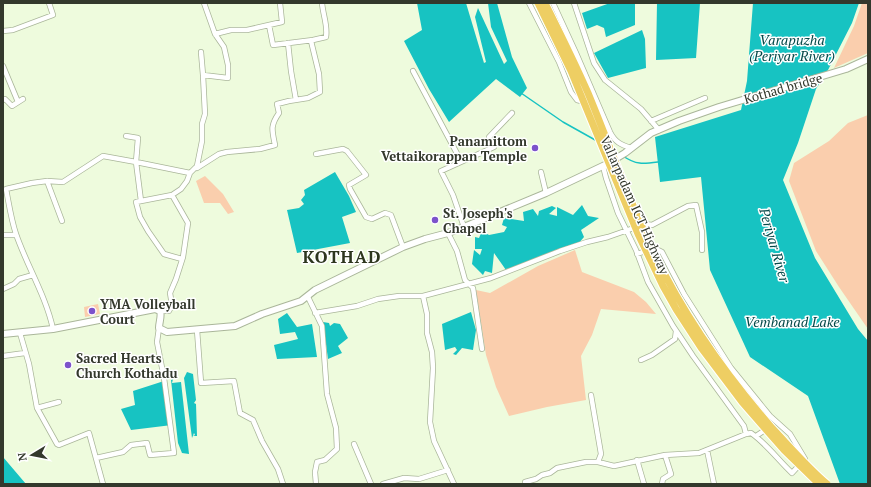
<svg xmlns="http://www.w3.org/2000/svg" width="871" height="487" viewBox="0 0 871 487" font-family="'PT Serif',serif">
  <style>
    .green { fill: #facead }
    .water { fill: #17c3c2 }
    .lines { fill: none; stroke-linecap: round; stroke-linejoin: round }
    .stream { stroke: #17c3c2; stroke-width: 1.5 }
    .minor-casing { stroke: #aab69a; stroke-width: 6 }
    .secondary-casing { stroke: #aab69a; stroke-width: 8 }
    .minor { stroke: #fff; stroke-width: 4.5 }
    .secondary { stroke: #fff; stroke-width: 6 }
    .trunk-bridge-casing { stroke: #fff; stroke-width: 9; stroke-linecap: butt }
    .trunk-bridge { stroke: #eece63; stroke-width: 7 }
    .poi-dot { fill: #7c52cb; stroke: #fff; stroke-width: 1.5 }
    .labels { text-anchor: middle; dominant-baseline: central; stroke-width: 3; stroke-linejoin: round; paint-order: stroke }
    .street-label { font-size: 13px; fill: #33382c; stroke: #fff }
    .poi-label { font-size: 13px; font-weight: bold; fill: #33382c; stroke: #fff; text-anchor: start }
    .water-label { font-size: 14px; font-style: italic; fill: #044949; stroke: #fff }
    .district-label { font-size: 17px; font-weight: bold; letter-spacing: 1px; fill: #2d361e; stroke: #fff }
  </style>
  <rect width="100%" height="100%" fill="#eefbdd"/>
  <path class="green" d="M 862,3 L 868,3 L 868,53 L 834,68 L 854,26 Z
    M 868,115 L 868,329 L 839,287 L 816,251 L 789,181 L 794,163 L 829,141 L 848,123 Z
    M 205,176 L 223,194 L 234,212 L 228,214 L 220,203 L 204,203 L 196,181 Z
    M 575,250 L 582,272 L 634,292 L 646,302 L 656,314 L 601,309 L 592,335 L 581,356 L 586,400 L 547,407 L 509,416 L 496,387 L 486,355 L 476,290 L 490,293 L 538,266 Z
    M 98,304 L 100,314 L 85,317 L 84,307 Z"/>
  <path class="water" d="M 417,3 L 466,3 L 484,63 L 486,62 L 475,17 L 478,8 L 504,64 L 507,61 L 491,27 L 488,3 L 497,3 L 512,57 L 527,88 L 520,97 L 496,79 L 449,122 L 429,89 L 404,41 L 422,30 Z
    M 610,3 L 635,3 L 635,25 L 606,37 L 604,28 L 597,25 L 587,29 L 582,13 Z
    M 657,3 L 700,3 L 696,58 L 656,60 Z
    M 753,3 L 859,3 L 852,23 L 828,70 L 816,89 L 798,143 L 783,180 L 815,258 L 858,329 L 868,341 L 868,484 L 840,484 L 808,396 L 750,357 L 710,270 L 701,177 L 660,182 L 655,137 L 741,110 L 747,81 Z
    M 642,30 L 645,39 L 646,68 L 608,78 L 594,53 Z
    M 335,172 L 349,196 L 356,212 L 342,217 L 350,243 L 297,253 L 287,210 L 299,208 L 304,204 L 301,200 L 305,195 L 304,190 Z
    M 582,205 L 588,216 L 599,218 L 581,230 L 584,237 L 578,244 L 506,270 L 494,253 L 492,273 L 485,271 L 483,275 L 472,264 L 474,250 L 480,255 L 482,249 L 475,249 L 475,237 L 479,238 L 482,231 L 489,235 L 504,232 L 507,227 L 502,225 L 504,218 L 524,221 L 523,212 L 533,209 L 538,216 L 539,211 L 552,206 L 556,208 L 549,214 L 557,216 L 557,207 L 573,215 Z
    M 471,312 L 476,330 L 473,350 L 462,348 L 456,355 L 453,354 L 457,350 L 455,347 L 445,350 L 442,324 Z
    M 287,313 L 297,327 L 312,324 L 317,357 L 277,359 L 274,345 L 298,339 L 295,332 L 280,334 L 278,319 Z
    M 323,322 L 329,323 L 330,326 L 334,323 L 340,324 L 348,338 L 338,346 L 342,353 L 328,359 Z
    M 187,372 L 193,374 L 196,400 L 194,403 L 196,404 L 197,436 L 193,436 L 195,435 L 194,433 L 192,438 L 184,378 Z
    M 173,379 L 172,383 L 181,382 L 189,454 L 182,453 L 178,443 L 171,380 Z
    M 164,381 L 172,425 L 131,430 L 121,409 L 135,405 L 133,391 Z
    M 3,457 L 26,484 L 3,484 Z"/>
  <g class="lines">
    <path class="stream" d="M 521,93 L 563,122 L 597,141
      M 623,156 C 636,165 643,164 658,162"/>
    <defs>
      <path id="minor" d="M 529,3 L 559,62 L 571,92 L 577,100 L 585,102
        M 553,3 L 576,53 L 610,132 C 615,142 621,145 631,148
        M 574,3 L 594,63 L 605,80 L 641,109 L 659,130
        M 269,25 L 273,45 L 313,40 L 326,37 C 328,26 323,15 322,3
        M 3,31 L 13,30 L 53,15 L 49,3
        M 215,34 L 231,30 L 247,30 L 282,22 L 280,3
        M 288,43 L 291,71 L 296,100
        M 201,52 L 203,75
        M 3,66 L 18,102
        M 413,71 L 461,161
        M 3,100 L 5,99 L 12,106 L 23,99
        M 651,121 L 705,98
        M 126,136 L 138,138 L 136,162 L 190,173
        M 316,154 L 343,149 L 347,151 L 366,175 L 349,185 L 350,189 L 366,217 L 372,219 L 385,213 L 391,215 L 403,247
        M 197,168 L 219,154 L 227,152 L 260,149 L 275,145 C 272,130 270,126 279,113 L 277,104 L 289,101 L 308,98 L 320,92 L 319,74 L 311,41
        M 541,172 L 546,193
        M 47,181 L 62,221
        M 172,195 L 136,202 L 140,217 L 148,231 L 164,254 L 182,259
        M 464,227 L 453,195 L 441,171 L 494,147 L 489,137 L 512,113
        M 448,233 L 457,251 L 465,280 L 473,288 L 482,349
        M 3,235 L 16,235
        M 637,254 L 654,248 L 662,252 L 684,294 L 731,368 L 770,416 L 790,434 L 805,459 L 792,473 C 778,460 767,444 751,433 L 746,434
        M 3,289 L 14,284 L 19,279 L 33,275
        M 423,296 L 491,278 L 560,251 L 587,242 L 608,237 L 645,224 L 652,225 L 688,206 L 696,205 L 702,232 L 702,250
        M 308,297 L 322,326 L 327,394 L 336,428 L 337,449 L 325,460 L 317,462 L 315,472 L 316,484
        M 160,311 L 169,311 L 172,305 L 170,293 L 176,279 L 183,257 L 188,223 L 172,195 L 181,189 L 187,181 L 190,173 L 197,166 L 202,141 L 202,124 L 205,114 L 203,75 L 228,78 L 228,65 L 224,47 L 215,34 L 204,3
        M 315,313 L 357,306 L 378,299 L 399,296 L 423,296 L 427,314 L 427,333 L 432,352 L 433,368 L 430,422 L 434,441 L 454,484
        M 53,329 C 46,296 27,266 16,234 C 11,219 9,204 6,189 L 32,183 L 47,181 L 63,182 L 103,156 L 136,162 L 141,201
        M 197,330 L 201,383 L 234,381 L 240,413 L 253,420 L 262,441 L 278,469 L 283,484
        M 20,333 L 29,364 L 37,408 L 57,444 L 59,445 L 89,433 L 103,484
        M 3,356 L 25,353
        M 641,360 L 652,355 L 675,339 L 676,331
        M 591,395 L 601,454 L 598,462
        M 37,408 L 59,402
        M 756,436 L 768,428
        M 354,444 L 371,484
        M 707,450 L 714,484
        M 96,458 L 123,452 L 131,445 L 147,443 L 150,455 L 174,453 L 164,378 L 157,342 L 159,328
        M 637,460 L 644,484
        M 383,484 L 404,478 L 419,479 L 448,470
        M 525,484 L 525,482 L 536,479 L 542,475 L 550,473 L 557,468 L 586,462 L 598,462 L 614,466 L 665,455 L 699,453 L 746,434 L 744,426 L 693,356 L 673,326 L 648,282 L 636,250 L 618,213 L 606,178 L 603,166
        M 662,484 L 663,479 L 671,474 L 665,455"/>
      <path id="secondary" d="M 3,334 L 53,329 L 155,309 L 160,311 C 162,316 159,322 159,328 L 167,332 L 235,326 L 262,314 L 301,301 L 315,290 L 403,247 L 425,239 L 448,233 L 464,227 L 546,193 L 607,164 L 625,153 L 651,133 L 679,121 L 719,107 L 846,69 L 868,59"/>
    </defs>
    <use href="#minor" class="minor-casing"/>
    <use href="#secondary" class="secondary-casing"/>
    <use href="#minor" class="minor"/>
    <use href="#secondary" class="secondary"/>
    <defs>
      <path id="trunk-bridge" d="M 538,3 L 571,71 L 638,234 L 663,286 L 676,309 L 702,349 L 742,402 L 784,450 L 819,484
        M 545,3 C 560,33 575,63 588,93 C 610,146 629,201 654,253 C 684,316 726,375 772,428 C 790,447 807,467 827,484"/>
    </defs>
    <use href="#trunk-bridge" class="trunk-bridge-casing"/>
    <use href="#trunk-bridge" class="trunk-bridge"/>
  </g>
  <g class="poi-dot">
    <circle cx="535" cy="148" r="4"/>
    <circle cx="435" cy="220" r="4"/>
    <circle cx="92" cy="311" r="4"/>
    <circle cx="68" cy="365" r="4"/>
  </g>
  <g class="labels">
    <g class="street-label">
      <text transform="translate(783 88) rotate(-16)">Kothad bridge</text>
      <text transform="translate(635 205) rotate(66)">Vallarpadam ICT Highway</text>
    </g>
    <g class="poi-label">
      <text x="527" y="141" text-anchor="end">Panamittom<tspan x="527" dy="15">Vettaikorappan Temple</tspan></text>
      <text x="443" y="213">St. Joseph's<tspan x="443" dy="15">Chapel</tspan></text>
      <text x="100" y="304">YMA Volleyball<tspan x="100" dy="15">Court</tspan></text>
      <text x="76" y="358">Sacred Hearts<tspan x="76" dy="15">Church Kothadu</tspan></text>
    </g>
    <g class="water-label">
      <text x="792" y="39">Varapuzha<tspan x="792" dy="16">(Periyar River)</tspan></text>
      <text transform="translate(775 245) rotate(74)">Periyar River</text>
      <text x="792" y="321">Vembanad Lake</text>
    </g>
    <g class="district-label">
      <text x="342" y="256">KOTHAD</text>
    </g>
  </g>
  <rect width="871" height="487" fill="none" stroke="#33382c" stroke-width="8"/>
  <g transform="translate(32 455) rotate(260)" stroke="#ffffff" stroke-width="3" paint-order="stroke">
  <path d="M0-3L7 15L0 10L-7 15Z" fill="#33382c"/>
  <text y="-6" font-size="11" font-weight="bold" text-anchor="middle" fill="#33382c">N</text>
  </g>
</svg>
